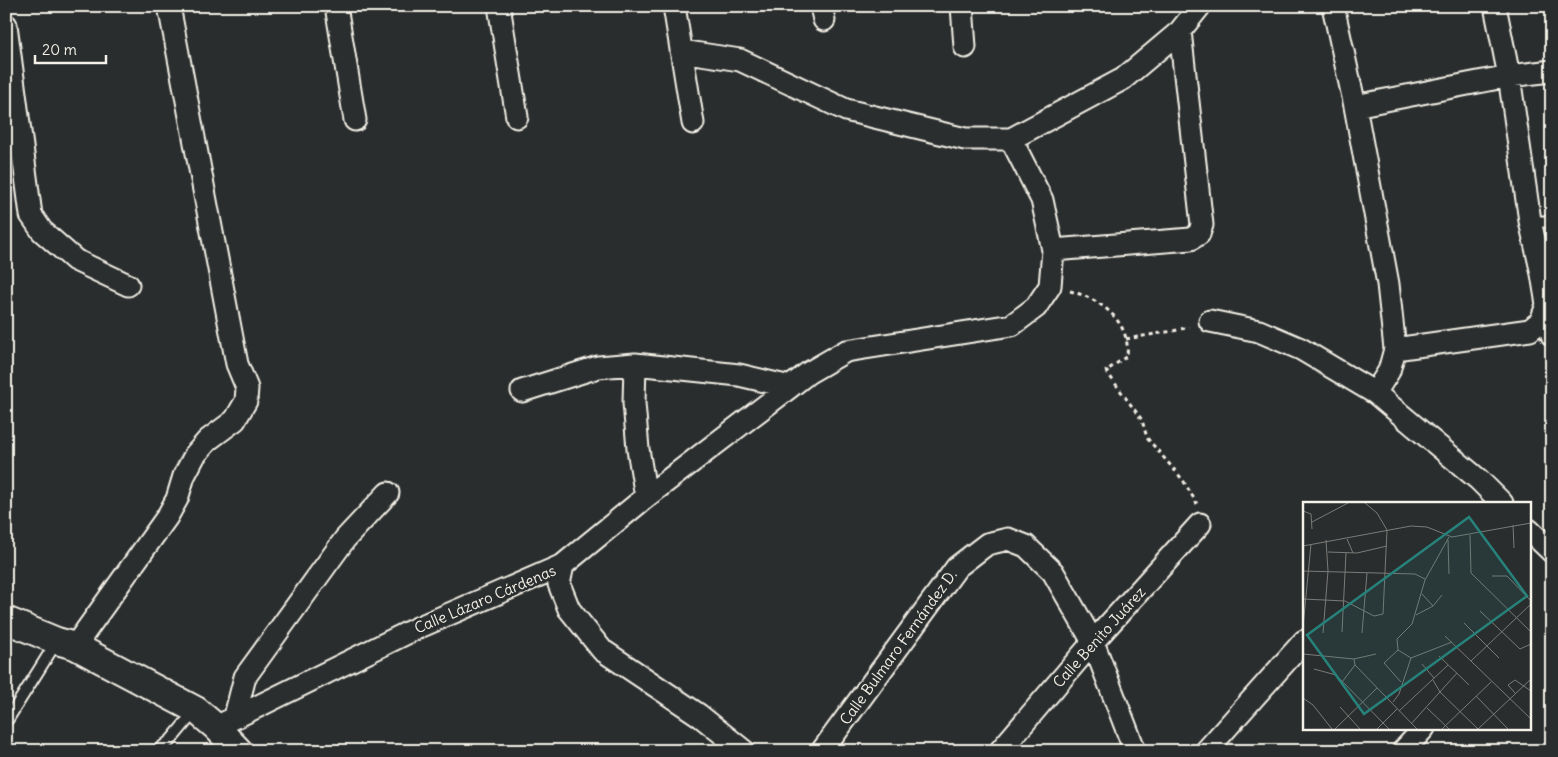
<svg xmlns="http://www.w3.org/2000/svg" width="1558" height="757" viewBox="0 0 1558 757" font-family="Delius,sans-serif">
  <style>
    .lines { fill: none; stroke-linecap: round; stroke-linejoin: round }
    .service-casing { stroke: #f4f1e8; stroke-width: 14 }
    .minor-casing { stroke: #f4f1e8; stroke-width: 25 }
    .tertiary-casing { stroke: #f4f1e8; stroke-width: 30 }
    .path { stroke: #f4f1e8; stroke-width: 3; stroke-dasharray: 4 4; stroke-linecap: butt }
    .service { stroke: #2a2d2e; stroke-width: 10 }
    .minor { stroke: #2a2d2e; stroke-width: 21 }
    .tertiary { stroke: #2a2d2e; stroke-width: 26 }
    .labels { text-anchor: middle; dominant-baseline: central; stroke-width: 5; stroke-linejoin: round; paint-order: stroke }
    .street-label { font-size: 15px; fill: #f4f1e8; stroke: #2a2d2e }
    .inset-road { fill: none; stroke: #7b7b78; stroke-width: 1 }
    .view { fill: #26827a; fill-opacity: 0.15; stroke: #26827a; stroke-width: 2.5 }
    .inset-edge { fill: none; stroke: #f4f1e8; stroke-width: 2.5 }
  </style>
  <rect width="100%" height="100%" fill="#2a2d2e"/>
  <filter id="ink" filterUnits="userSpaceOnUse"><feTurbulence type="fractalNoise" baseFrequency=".02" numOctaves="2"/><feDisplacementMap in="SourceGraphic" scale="10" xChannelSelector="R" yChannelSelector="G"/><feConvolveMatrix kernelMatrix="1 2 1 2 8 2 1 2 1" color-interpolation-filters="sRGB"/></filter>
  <g filter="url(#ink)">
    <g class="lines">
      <defs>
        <path id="service" d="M 1530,221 L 1552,222
          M 8,719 L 57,641
          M 157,751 L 171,740 L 196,710"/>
        <path id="minor" d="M 336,6 L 355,120
          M 499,6 L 517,117
          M 674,6 L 693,123
          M 821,6 L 824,20
          M 962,6 L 965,47
          M 1333,6 L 1355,106 L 1388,284 L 1395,349 L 1389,371 L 1375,393
          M 1495,6 L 1509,76 L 1530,221 L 1542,274 L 1552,335
          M 6,25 L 31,215 L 42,231 L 75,260 L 128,285
          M 681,51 L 740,60 L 846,110 L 965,139 L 1011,139 L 1123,79 L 1180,31 L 1200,6
          M 1355,106 L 1509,76 L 1552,71
          M 1053,250 L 1191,239 L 1199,234 L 1202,225 L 1180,31
          M 1210,321 L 1259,331 L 1301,349 L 1375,393 L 1479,480 L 1502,503
          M 1395,349 L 1530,330 L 1541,321 L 1547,305
          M 635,364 L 634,403 L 638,449 L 646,497
          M 522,391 L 598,367 L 635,364 L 739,375 L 790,387
          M 1529,530 L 1552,552
          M 563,565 L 559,584 L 569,609 L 602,650 L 699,715 L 744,751
          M 75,646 L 167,517 L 177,499 L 184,476 L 195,455 L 208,440 L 235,420 L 246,401 L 247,388 L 237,364 L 169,6
          M 235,716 L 245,677 L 345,539 L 388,493
          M 216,727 L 417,628 L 563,565 L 646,497 L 790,387 L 808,373 L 846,351 L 1012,325 L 1036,307 L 1050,286 L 1053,250 L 1042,200 L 1011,139
          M 822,751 L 957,567 L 987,544 L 1008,539 L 1026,546 L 1053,572 L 1093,642 L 1135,751
          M 1000,751 L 1093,642 L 1200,524
          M 1206,751 L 1304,641
          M 1403,751 L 1424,728"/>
        <path id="tertiary" d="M 6,620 L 57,641 L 75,646 L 196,710 L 216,727 L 239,751"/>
      </defs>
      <use href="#service" class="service-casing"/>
      <use href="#minor" class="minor-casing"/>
      <use href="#tertiary" class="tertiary-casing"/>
      <path class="path" d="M 1070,291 C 1101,299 1131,322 1127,356 L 1106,371 L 1142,420 L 1147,438 L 1183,480 L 1197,504
        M 1126,339 L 1173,331 L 1189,327"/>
      <use href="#service" class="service"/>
      <use href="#minor" class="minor"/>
      <use href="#tertiary" class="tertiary"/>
    </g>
  </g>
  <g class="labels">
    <g class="street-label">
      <text transform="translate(485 599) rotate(-23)">Calle Lázaro Cárdenas</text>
      <text transform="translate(1099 637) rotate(-48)">Calle Benito Juárez</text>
      <text transform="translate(898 647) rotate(-54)">Calle Bulmaro Fernández D.</text>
    </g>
  </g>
  <g transform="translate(1303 502)">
    <rect width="228" height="228" fill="#2a2d2e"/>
    <path class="inset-road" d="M 0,9 L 8,12 L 9,27M 9,20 L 45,1M 210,23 L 211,46M 167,33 L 168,71 L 228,130M 44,37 L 50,51M 145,38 L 146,72M 0,44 L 108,24 L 124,25 L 149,35 L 228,21M 25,50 L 54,51 L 84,44M 0,69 L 112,72 L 122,77M 189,74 L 204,74 L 228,99M 119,92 L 130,104M 0,97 L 42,99 L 71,114 L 80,112 L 84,28 L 74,11 L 62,1M 177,109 L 217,147 L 228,142M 113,113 L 130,104 L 139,93M 161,121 L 196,156M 0,125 L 8,42M 39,130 L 43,51M 20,131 L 25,69 L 23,38M 59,131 L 64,71M 142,134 L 228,217M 95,148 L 81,161 L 98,180M 0,152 L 51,157 L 73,152M 136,154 L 166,183M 108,156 L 95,148 L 94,137 L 109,122 L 122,78 L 146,35M 51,157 L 52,163 L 114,227M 168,159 L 228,102M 119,162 L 131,176M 11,167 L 33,173 L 86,227M 130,178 L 137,190 L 175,227M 39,180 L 52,163M 212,191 L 205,183 L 212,178 L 228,189M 173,194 L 205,227M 0,196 L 10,203 L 29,227M 90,200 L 96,192 L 108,156 L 149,140M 37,205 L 57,227M 124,206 L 146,227M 96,209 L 145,163M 108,222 L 154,171M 32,227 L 74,186M 74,227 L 94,207M 139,227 L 188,180M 175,227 L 228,177"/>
    <path class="view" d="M 166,15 L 224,94 L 61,212 L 4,133 Z"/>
    <rect width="228" height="228" class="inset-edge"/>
  </g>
  <rect width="1558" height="757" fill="none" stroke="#2a2d2e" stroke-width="25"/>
  <rect x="12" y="12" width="1533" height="732" fill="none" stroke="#f4f1e8" stroke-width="2" filter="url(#ink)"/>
  <path d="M35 55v8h71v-8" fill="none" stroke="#f4f1e8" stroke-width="2.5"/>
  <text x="42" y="55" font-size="15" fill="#f4f1e8" stroke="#2a2d2e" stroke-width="4" paint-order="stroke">20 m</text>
</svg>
